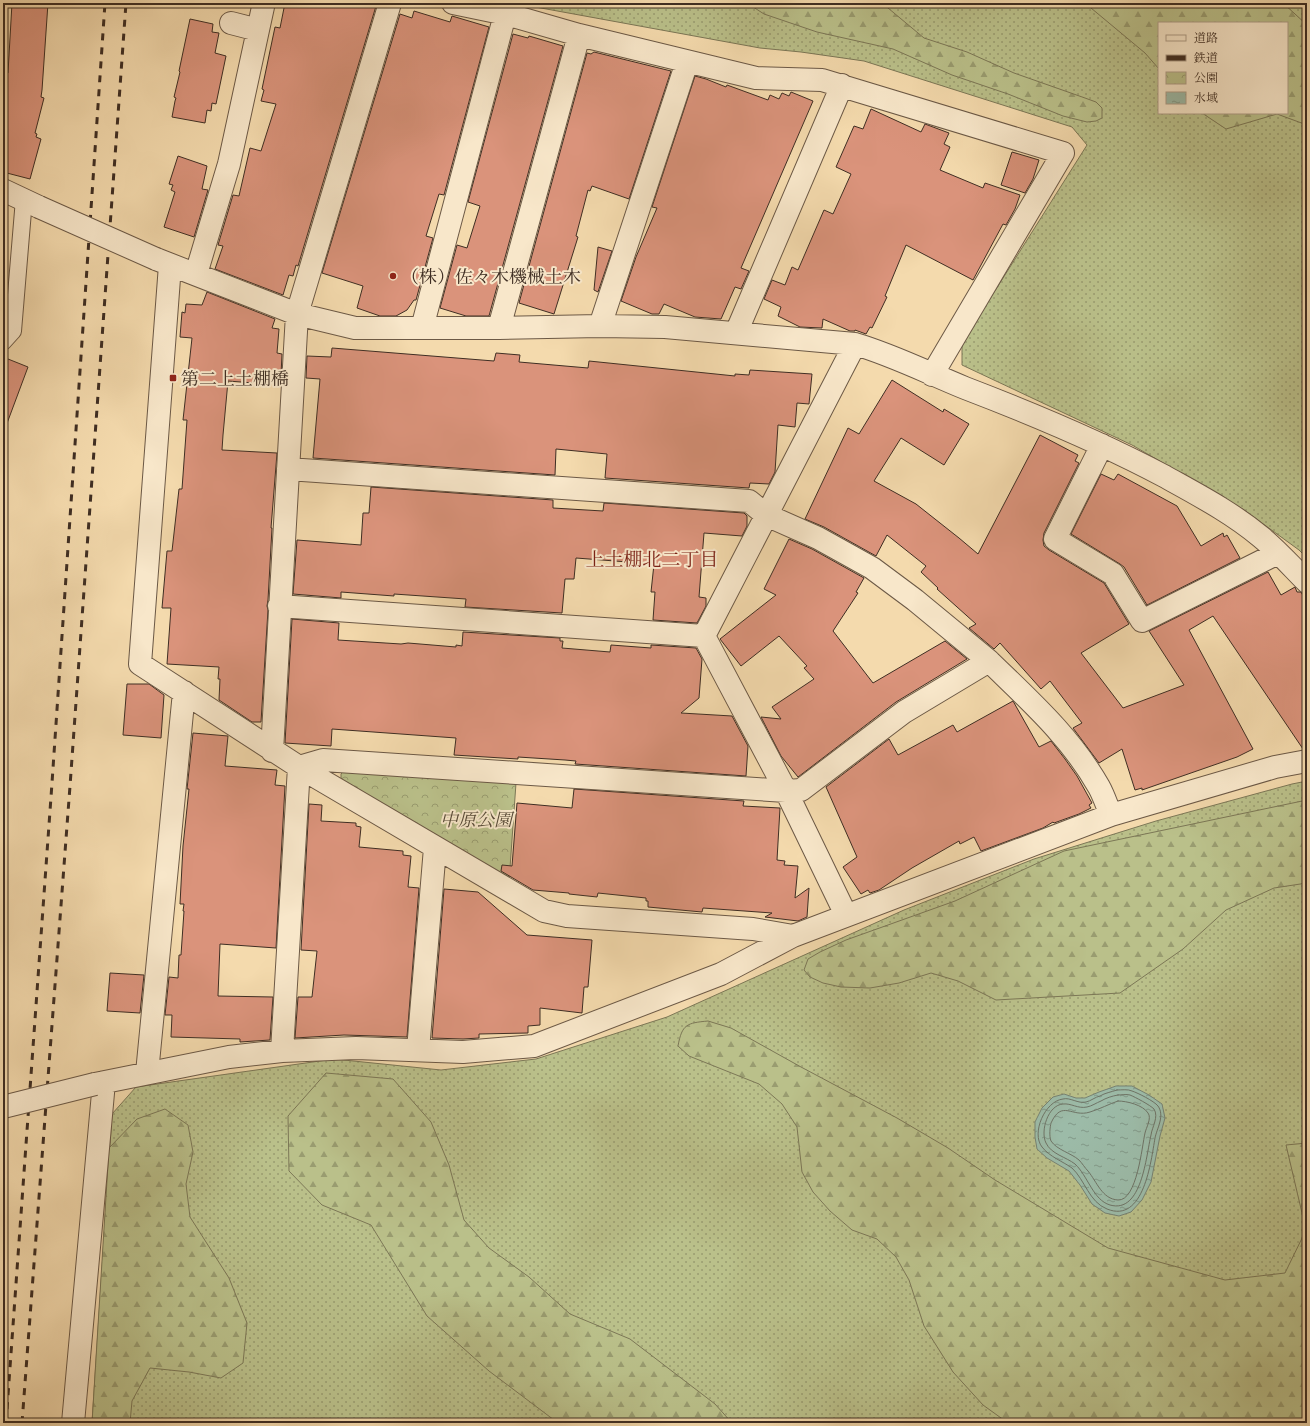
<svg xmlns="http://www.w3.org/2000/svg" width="1310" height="1426" viewBox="0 0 1310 1426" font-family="'EB Garamond','Noto Serif JP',serif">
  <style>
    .grass { fill: url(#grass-dots); stroke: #7c7756; fill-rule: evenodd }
    .forest { fill: url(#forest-firs); stroke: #7c7756 }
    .park { fill: url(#park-crowns); stroke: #7c7756 }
    .water { fill: url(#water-ripples); stroke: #778373 }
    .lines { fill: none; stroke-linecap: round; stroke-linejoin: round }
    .shore { stroke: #6e7466; stroke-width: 1 }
    .building { fill: #da937b; stroke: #3f2e23 }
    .service-casing { stroke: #6c5946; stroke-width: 18 }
    .minor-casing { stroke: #6c5946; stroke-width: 24 }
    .service { stroke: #f8e7ca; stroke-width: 16 }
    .minor { stroke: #f8e7ca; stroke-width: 22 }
    .rail { stroke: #3f2e23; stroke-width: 3; stroke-dasharray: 7 7; stroke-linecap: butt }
    .minor-bridge-casing { stroke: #6c5946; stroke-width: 24; stroke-linecap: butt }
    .minor-bridge { stroke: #f8e7ca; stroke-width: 22 }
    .poi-dot { fill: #8f2418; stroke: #f8e7ca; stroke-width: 1.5 }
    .labels { text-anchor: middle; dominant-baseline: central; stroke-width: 4; stroke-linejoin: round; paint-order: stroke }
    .poi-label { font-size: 18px; fill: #3f2e23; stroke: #f8e7ca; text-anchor: start }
    .park-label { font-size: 18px; font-style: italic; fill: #584b38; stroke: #f8e7ca }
    .neighbourhood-label { font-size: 19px; fill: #7a1f14; stroke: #f8e7ca }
  </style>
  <defs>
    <pattern id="grass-dots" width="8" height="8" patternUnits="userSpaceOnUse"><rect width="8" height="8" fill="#bac08a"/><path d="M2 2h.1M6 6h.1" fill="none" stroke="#999c70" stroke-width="1.8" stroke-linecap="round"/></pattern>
    <pattern id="forest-firs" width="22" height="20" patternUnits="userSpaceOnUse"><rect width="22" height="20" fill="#bac08a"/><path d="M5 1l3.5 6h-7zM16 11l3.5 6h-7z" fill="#999c70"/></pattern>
    <pattern id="park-crowns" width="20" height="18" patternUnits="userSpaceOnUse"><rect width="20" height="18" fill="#bac08a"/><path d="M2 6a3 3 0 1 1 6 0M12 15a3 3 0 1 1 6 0" fill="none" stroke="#999c70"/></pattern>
    <pattern id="water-ripples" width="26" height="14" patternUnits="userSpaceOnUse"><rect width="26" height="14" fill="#9cbba8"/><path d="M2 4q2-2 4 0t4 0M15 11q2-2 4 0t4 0" fill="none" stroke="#819888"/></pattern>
  </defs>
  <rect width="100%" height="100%" fill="#f4daad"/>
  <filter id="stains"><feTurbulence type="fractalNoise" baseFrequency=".005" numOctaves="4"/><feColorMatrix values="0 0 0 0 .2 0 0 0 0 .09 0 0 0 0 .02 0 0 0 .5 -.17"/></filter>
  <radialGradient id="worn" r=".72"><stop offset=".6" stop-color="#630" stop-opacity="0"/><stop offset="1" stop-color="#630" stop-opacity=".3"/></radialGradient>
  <path class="grass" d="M 531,3 L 1307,3 L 1307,558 L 1299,550 L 1244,510 L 1132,445 L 962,365 L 962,343 L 1087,145 L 1072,127 L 864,61 L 801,52 L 760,48 L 530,6 ZM 1159,23 L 1287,23 L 1287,113 L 1159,113 Z
    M 1307,781 L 1307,1423 L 92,1423 L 112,1114 L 136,1087 L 334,1059 L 441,1070 L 536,1059 L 667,1017 L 904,910 L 1034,859 L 1156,821 L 1292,784 Z"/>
  <path class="forest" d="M 747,3 L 882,3 L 924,38 L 967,52 L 1014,73 L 1085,98 L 1096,102 L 1102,108 L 1102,118 L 1096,121 L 1087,122 L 1063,116 L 1008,94 L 952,75 L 893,49 L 817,32 L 764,14 Z
    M 1085,3 L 1283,3 L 1307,25 L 1307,125 L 1277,114 L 1226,129 L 1202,113 L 1287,113 L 1287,23 L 1159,23 L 1159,69 L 1145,53 Z
    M 1307,800 L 1307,883 L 1274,888 L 1226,910 L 1183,949 L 1120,993 L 996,1000 L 958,981 L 931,973 L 899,983 L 870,988 L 841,987 L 823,983 L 810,977 L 804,970 L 808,959 L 820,952 L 846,940 L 955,901 L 1064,851 Z
    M 708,1021 L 731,1028 L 801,1067 L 897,1118 L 948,1148 L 995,1180 L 1108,1248 L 1225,1280 L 1285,1273 L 1306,1230 L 1286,1145 L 1307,1143 L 1307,1423 L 1008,1423 L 983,1405 L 953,1372 L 924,1326 L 909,1280 L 896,1257 L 877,1239 L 852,1230 L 830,1211 L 813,1192 L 802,1172 L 797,1127 L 782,1104 L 759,1084 L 689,1056 L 678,1046 C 682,1024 687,1023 708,1021 Z
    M 326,1073 L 393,1079 L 431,1122 L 449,1165 L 464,1220 L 489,1248 L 529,1277 L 570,1314 L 630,1339 L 715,1404 L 732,1423 L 558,1423 L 489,1371 L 427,1316 L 371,1225 L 322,1205 L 289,1171 L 288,1116 Z
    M 165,1109 L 188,1125 L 193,1152 L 186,1184 L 190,1217 L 229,1278 L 247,1323 L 243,1363 L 221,1378 L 189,1372 L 150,1368 L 132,1401 L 130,1423 L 92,1423 L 109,1148 L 137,1119 Z"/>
  <path class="park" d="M 345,770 L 516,783 L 509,882 L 341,782 L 341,774 Z"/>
  <path class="water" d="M 1116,1086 L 1132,1086 L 1149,1095 L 1162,1104 L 1165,1118 L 1160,1136 L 1151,1182 L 1142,1200 L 1131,1212 L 1119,1216 L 1105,1213 L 1092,1204 L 1080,1185 L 1069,1171 L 1047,1158 L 1037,1149 L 1035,1137 L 1035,1122 L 1042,1108 L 1053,1097 L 1064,1094 L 1076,1098 L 1085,1098 L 1099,1092 Z"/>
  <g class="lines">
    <path class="shore" d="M 1117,1090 C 1122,1090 1128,1089 1132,1091 C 1138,1093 1154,1101 1158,1106 C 1165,1116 1157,1128 1155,1138 C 1151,1161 1144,1224 1107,1209 C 1089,1202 1085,1180 1072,1168 C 1062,1161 1050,1157 1042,1147 C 1031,1133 1045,1101 1063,1099 C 1070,1097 1078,1104 1086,1102 C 1091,1101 1095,1097 1100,1096 C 1105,1093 1111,1092 1117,1090 Z
      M 1118,1095 C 1122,1095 1126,1094 1130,1095 C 1135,1097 1150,1105 1154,1109 C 1159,1117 1152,1127 1151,1135 C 1146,1156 1142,1214 1110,1205 C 1093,1200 1088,1176 1075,1164 C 1066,1157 1051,1154 1046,1143 C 1040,1131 1048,1105 1063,1104 C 1071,1103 1078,1109 1087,1107 C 1092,1106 1096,1103 1101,1101 C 1106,1098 1112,1096 1118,1095 Z
      M 1118,1101 C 1127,1101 1143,1105 1148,1113 C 1152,1118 1146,1128 1145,1133 C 1142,1146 1137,1201 1118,1200 C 1102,1199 1097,1182 1088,1171 C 1085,1168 1082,1163 1079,1160 C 1071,1153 1057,1150 1051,1141 C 1049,1136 1050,1127 1051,1123 C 1062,1099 1072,1118 1090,1112 C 1100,1109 1109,1104 1118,1101 Z"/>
  </g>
  <path class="building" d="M 12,3 L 48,3 L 42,90 L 41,97 L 44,98 L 35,133 L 37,134 L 36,137 L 41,139 L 30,179 L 3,172 L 3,72 L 8,73 Z
    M 285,3 L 366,3 L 376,6 L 298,266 L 296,265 L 293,276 L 289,275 L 283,295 L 215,269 L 223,246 L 218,245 L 233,195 L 239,196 L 250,148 L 261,151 L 276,104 L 261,101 L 264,90 L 262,89 L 275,27 L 280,28 Z
    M 414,11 L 450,22 L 452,16 L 489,27 L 444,195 L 439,194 L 426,236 L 433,238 L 416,300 L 414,300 L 407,310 L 396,316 L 380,316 L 357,308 L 363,286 L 322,273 L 400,14 L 412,18 Z
    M 190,19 L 213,24 L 212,32 L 219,33 L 215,53 L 226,56 L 216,104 L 212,103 L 211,111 L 207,110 L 205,123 L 172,117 L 175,101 L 176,98 L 174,97 L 180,72 L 179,71 Z
    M 513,34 L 528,38 L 529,36 L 563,46 L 489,316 L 466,316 L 440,308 L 457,245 L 467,248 L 480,206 L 468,202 Z
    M 594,52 L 671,71 L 629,199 L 592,186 L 590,191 L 588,190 L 576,236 L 578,237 L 554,314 L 519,303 L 587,53 L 591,54 Z
    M 695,76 L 706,79 L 726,87 L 727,85 L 768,100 L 770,95 L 779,99 L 782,93 L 789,96 L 791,92 L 813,101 L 741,268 L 749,271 L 741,289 L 735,287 L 721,319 L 695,317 L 664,304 L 659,314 L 652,314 L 621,301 L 636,257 L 657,208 L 652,207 Z
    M 871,109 L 921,132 L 925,124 L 949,133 L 944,144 L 950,147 L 940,170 L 983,188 L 985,183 L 1020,195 L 1015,209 L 1006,225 L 1003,224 L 973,280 L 906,245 L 885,296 L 887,297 L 872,328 L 870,327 L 866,334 L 855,330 L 855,331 L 850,331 L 823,319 L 822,328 L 800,327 L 778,316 L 781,307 L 764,299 L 772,280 L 785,285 L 792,267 L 798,270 L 824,210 L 833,214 L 851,174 L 836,167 L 854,126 L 863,129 Z
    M 1012,152 L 1039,160 L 1033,179 L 1025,193 L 1001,185 Z
    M 178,156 L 207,166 L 202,189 L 208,190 L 194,237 L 164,227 L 175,192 L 171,190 L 173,185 L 169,184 Z
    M 598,247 L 612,251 L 598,292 L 594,290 Z
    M 207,292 L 275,319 L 272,328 L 279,329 L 277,353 L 282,354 L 281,375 L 268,374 L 267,384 L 228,381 L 223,435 L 222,450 L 277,453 L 271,528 L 272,528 L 268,600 L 267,606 L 268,610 L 261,722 L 252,722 L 219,700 L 220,679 L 218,679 L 219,667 L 167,664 L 171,608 L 162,608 L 167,551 L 172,551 L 179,489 L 182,489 L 187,420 L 183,420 L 192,338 L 180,337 L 182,312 L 185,313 L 186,304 L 202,305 Z
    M 332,348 L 494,361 L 496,353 L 520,355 L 519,362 L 588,368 L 589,361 L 735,376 L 735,374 L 749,375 L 750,370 L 812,374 L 809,404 L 797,403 L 795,427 L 778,425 L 775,472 L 769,484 L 750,483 L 749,488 L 605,478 L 607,454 L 556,449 L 555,475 L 313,458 L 320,379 L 306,378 L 307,356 L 331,357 Z
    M 3,357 L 28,367 L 6,426 L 3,426 Z
    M 892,380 L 943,412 L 944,409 L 969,424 L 944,465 L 901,438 L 874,481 L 916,504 L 959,538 L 978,554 L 1040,435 L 1078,455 L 1075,461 L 1079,463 L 1044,533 L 1043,540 L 1044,546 L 1049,550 L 1104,583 L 1129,624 L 1081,653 L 1123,708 L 1184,685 L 1149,631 L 1268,572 L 1281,595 L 1295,587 L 1297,592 L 1301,592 L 1307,603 L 1307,749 L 1303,749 L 1213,616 L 1189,630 L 1253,749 L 1237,757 L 1142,790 L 1142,788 L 1135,790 L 1122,749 L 1099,763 L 1073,728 L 1082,723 L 1050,681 L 1041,689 L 1000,643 L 994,649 L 969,628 L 976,624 L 947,598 L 937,589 L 938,588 L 921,572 L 926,566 L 887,535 L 876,556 L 824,527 L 805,519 L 848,428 L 859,434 Z
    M 1101,474 L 1114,480 L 1118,474 L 1177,506 L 1201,546 L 1223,533 L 1224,537 L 1227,535 L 1240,558 L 1147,605 L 1124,567 L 1120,564 L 1071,534 Z
    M 371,487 L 553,500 L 553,508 L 603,511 L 604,503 L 744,513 L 747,516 L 747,526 L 742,536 L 704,533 L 699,597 L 706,598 L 706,606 L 697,623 L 653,620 L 655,592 L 651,592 L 654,564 L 576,558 L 574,579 L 565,579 L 562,613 L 465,607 L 466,599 L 394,594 L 394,596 L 341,592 L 341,598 L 293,594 L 297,540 L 361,545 L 363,513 L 369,513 Z
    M 789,539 L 812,549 L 864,578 L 856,592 L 858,593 L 833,631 L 873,683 L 945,641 L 967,659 L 896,702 L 798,777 L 781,756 L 761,717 L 781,719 L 772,707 L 814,679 L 804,668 L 807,666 L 779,636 L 741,666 L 720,639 L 776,595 L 764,589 Z
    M 292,619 L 339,623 L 338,640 L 401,644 L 408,643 L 456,647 L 456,645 L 462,646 L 463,632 L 560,638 L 560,641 L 563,641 L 562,648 L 610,652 L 611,645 L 651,648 L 651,645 L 696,648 L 702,659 L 699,698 L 681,713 L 732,716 L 748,746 L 746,776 L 575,764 L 576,761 L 565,760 L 518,757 L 518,759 L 454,755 L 456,738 L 332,729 L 331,746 L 285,743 Z
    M 127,684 L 149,684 L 164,695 L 161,738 L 123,735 Z
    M 1013,701 L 1039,747 L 1051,741 L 1065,759 L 1077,776 L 1092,803 L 1089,805 L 1091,808 L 1079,814 L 1054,823 L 1053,822 L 1043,828 L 981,851 L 974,837 L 960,844 L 959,841 L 912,868 L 879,890 L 870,893 L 868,890 L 861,894 L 843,867 L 857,857 L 826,787 L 889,739 L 898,755 L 953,725 L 957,732 Z
    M 193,733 L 228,736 L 225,766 L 277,770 L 275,785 L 285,786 L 276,948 L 220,944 L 218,996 L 273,997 L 270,1040 L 240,1042 L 240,1039 L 171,1037 L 172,1015 L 165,1015 L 169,977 L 178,978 L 179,955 L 181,955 L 184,911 L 183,911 L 184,904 L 180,904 L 183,846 L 189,789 L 187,789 Z
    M 574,789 L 744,801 L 743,806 L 780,808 L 777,860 L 785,861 L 784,865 L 798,866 L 795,898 L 809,888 L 807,917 L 798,921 L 765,917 L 772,913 L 703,908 L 702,912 L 648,907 L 648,901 L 646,901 L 646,898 L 598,893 L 597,897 L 569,894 L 569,893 L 533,890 L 501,871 L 502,865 L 512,866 L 517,803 L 572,808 Z
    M 309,804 L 322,805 L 321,821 L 356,823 L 356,826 L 361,827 L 359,847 L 403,851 L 403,855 L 411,856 L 408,887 L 419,888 L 407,1037 L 344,1035 L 295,1038 L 298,997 L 312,997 L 317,951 L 301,950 Z
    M 444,889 L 478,892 L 527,935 L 592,940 L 588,987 L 584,987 L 582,1013 L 540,1008 L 540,1025 L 528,1026 L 528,1033 L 479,1034 L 479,1038 L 463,1039 L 432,1038 Z
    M 110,973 L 144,975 L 140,1013 L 107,1011 Z"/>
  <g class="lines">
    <defs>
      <path id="service" d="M 3,342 L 13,331 L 24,199"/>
      <path id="minor" d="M 453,3 L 506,14 L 579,35 L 756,78 L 822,80 L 1063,153 L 932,375
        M 258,30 L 263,7
        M 3,190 L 39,207
        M 156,259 L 297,314 L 355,328 L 499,328 L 600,326 L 665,327 L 855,344 C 893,355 928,373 965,388 C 1033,414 1100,442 1164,476 C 1198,495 1231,512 1261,537 C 1278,551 1292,567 1307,582
        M 170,265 L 140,664 L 299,767 L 544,911 L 567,916 L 753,929 L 793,936
        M 196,274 L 229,164 L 258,30 L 231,23
        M 600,326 L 687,62
        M 422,328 L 508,3
        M 499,328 L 579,35
        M 736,333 L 842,85
        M 1102,445 L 1055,539 L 1113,574 L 1142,621 L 1278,553
        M 288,469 L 749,501 L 766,515 L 818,538 L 872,568 L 915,600 L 989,661
        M 279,606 L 704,636
        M 704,636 L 855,344
        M 704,636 L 786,791 L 846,915
        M 272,751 L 297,314 L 390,3
        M 418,1050 L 435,848
        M 282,1051 L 299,767 L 323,760 L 786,791 L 801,790 L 904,712 L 989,661 C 1030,701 1070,736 1099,787 C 1104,796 1107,806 1111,815
        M 147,1073 L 184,692
        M 95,1084 L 229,1057 L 282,1051 L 356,1048 L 463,1052 L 534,1046 L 721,974 L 793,936 L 1111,815 L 1275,767 L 1307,761
        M 73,1423 L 104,1082"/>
    </defs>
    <use href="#service" class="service-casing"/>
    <use href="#minor" class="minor-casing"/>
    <use href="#service" class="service"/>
    <use href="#minor" class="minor"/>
    <path class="rail" d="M 6,1423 L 52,783 L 105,3
      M 22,1423 L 70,786 L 126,3"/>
    <defs>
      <path id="minor-bridge" d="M 39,207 L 156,259
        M 3,1107 L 95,1084"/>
    </defs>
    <use href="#minor-bridge" class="minor-bridge-casing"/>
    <use href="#minor-bridge" class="minor-bridge"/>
  </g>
  <g class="poi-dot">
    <circle cx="393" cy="276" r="4"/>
    <rect x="169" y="374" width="8" height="8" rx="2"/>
  </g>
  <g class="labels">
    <g class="poi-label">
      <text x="401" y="276">（株）佐々木機械土木</text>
      <text x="181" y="378">第二上土棚橋</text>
    </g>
    <g class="park-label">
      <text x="476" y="819">中原公園</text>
    </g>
    <g class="neighbourhood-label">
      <text x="652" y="559">上土棚北二丁目</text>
    </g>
  </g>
  <rect width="1310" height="1426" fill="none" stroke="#f4daad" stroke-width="16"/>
  <rect x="4" y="4" width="1302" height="1418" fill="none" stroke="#3f2e23" stroke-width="2"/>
  <rect x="8" y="8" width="1294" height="1410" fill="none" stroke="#3f2e23"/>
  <rect x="1158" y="22" width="130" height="92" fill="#f8e7ca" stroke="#ae9d87"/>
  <rect x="1166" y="35" width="20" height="6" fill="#f8e7ca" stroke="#ae9d87"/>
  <text x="1194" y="42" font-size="12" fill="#3f2e23">道路</text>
  <rect x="1166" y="55" width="20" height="6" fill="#3f2e23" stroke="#ae9d87"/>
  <text x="1194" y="62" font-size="12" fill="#3f2e23">鉄道</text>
  <rect x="1166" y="72" width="20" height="12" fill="url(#park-crowns)" stroke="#ae9d87"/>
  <text x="1194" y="82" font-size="12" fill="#3f2e23">公園</text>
  <rect x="1166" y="92" width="20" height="12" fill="url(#water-ripples)" stroke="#ae9d87"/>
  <text x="1194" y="102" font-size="12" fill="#3f2e23">水域</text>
  <rect width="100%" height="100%" filter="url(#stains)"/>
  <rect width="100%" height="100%" fill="url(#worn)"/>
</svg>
